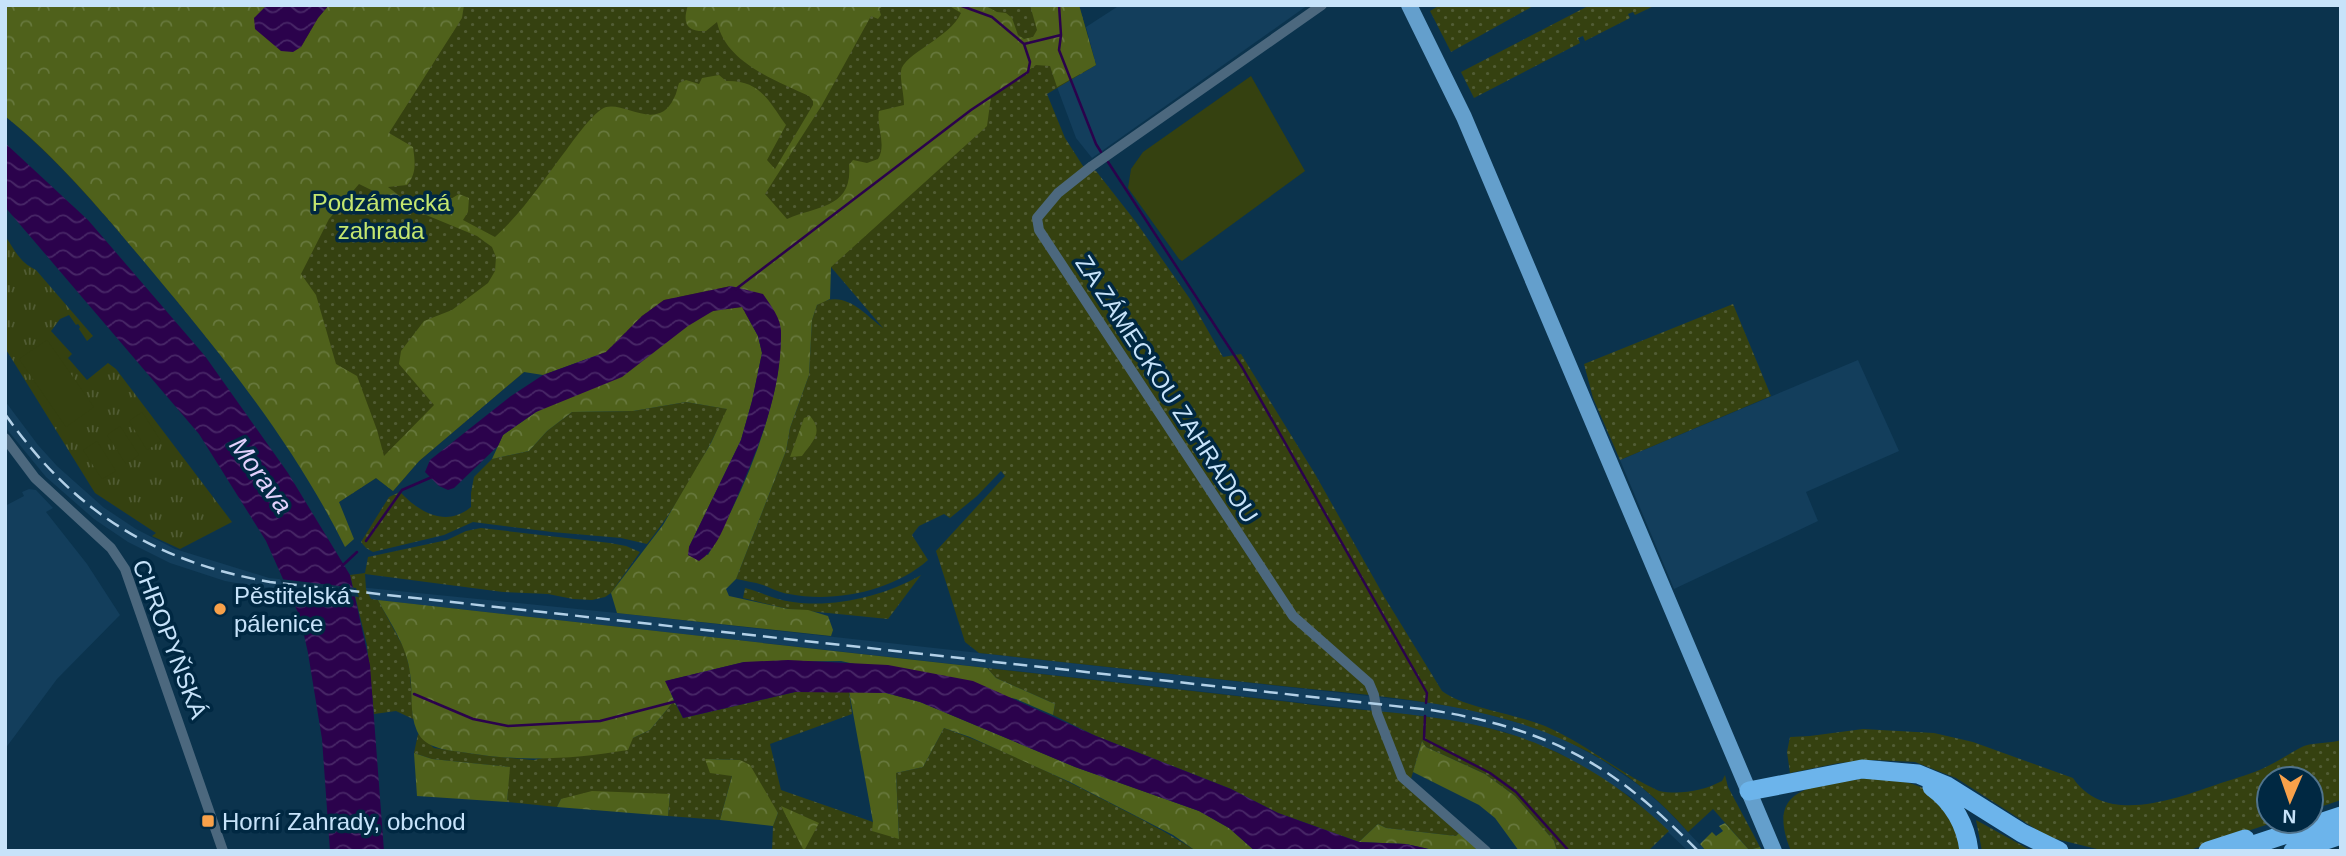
<svg xmlns="http://www.w3.org/2000/svg" width="2346" height="856" viewBox="0 0 2346 856" font-family="Helvetica,sans-serif">
  <style>
    .built { fill: #133e5c }
    .grass { fill: url(#grass-dots) }
    .forest { fill: url(#forest-crowns); fill-rule: evenodd }
    .park { fill: url(#park-tufts) }
    .pitch { fill: #354110 }
    .water { fill: url(#water-waves) }
    .pier { fill: #0b334d }
    .lines { fill: none; stroke-linecap: round; stroke-linejoin: round }
    .stream { stroke: #2b024c; stroke-width: 2.5 }
    .street { stroke: #4c687e; stroke-width: 10 }
    .primary { stroke: #649fcc; stroke-width: 16 }
    .highway { stroke: #6cb4eb; stroke-width: 19 }
    .rail { stroke: #b2d0e7; stroke-width: 2.5; stroke-dasharray: 14 7; stroke-linecap: butt }
    .poi-dot { fill: #f8a14a; stroke: #002842; stroke-width: 2.5 }
    .labels { text-anchor: middle; dominant-baseline: central; stroke-width: 7; stroke-linejoin: round; paint-order: stroke }
    .park-label { font-size: 24px; fill: #c4e66e; stroke: #002842 }
    .street-label { font-size: 24px; fill: #c7e3fa; stroke: #002842 }
    .poi-label { font-size: 24px; fill: #c7e3fa; stroke: #002842; text-anchor: start }
    .water-label { font-size: 26px; font-style: italic; fill: #e2d1fc; stroke: #002842 }
  </style>
  <defs>
    <pattern id="grass-dots" width="8" height="8" patternUnits="userSpaceOnUse" patternTransform="scale(1.75)"><rect width="8" height="8" fill="#354110"/><path d="M2 2h.1M6 6h.1" fill="none" stroke="#515c34" stroke-width="1.8" stroke-linecap="round"/></pattern>
    <pattern id="forest-crowns" width="20" height="18" patternUnits="userSpaceOnUse" patternTransform="scale(1.75)"><rect width="20" height="18" fill="#4f611b"/><path d="M2 6a3 3 0 1 1 6 0M12 15a3 3 0 1 1 6 0" fill="none" stroke="#67783d"/></pattern>
    <pattern id="park-tufts" width="24" height="20" patternUnits="userSpaceOnUse" patternTransform="scale(1.75)"><rect width="24" height="20" fill="#354110"/><path d="M3 7l-1-3M5 7V3M7 7l1-3M15 17l-1-3M17 17v-4M19 17l1-3" fill="none" stroke="#515c34"/></pattern>
    <pattern id="water-waves" width="16" height="10" patternUnits="userSpaceOnUse" patternTransform="scale(1.75)"><rect width="16" height="10" fill="#2b024c"/><path d="M0 5q4-4 8 0t8 0" fill="none" stroke="#482767"/></pattern>
  </defs>
  <rect width="100%" height="100%" fill="#0b334d"/>
  <path class="built" d="M 1120,5 L 1308,5 L 1092,158 L 1076,138 L 1057,87 L 1096,65 L 1086,27 Z
    M 1858,360 L 1899,451 L 1806,492 L 1818,521 L 1674,589 L 1620,460 Z
    M 5,401 L 38,445 L 57,466 L 103,507 L 136,529 L 175,549 L 269,578 L 617,613 L 1432,703 L 1473,710 L 1537,728 L 1566,740 L 1602,760 L 1640,786 L 1665,808 L 1706,851 L 1688,851 L 1631,797 L 1559,753 L 1505,732 L 1470,724 L 1430,717 L 252,586 L 225,581 L 170,563 L 128,542 L 94,519 L 46,477 L 5,427 Z
    M 29,489 L 36,490 L 53,508 L 46,512 L 87,564 L 120,615 L 57,679 L 5,749 L 5,506 L 24,496 L 22,492 Z"/>
  <path class="grass" d="M 5,5 L 1079,5 L 1096,65 L 1047,94 L 1065,138 L 1083,166 L 1096,171 L 1136,222 L 1190,299 L 1223,357 L 1241,354 L 1315,474 L 1385,598 L 1442,691 C 1462,707 1516,714 1545,726 C 1585,743 1619,773 1659,791 C 1680,795 1703,791 1722,781 L 1725,775 L 1728,787 L 1760,847 L 1749,850 L 1713,809 L 1688,832 C 1574,701 1423,702 1264,684 C 1169,674 1074,663 979,653 L 965,642 L 936,551 L 1005,476 L 1001,471 L 977,496 L 950,518 L 944,514 L 919,526 L 912,535 L 928,560 C 893,591 835,603 789,594 C 780,593 771,588 763,585 C 754,582 745,581 736,579 L 786,451 L 790,428 L 809,375 L 812,320 L 817,305 C 844,288 863,313 883,328 L 831,267 L 790,311 L 524,372 L 419,461 L 393,491 L 376,478 L 339,502 C 275,424 213,344 148,266 C 104,214 58,159 5,116 Z
    M 1440,5 L 1535,5 L 1451,52 L 1430,11 Z
    M 1590,5 L 1654,6 L 1635,15 L 1633,12 L 1628,14 L 1630,18 L 1585,41 L 1583,36 L 1578,38 L 1580,43 L 1474,98 L 1461,72 Z
    M 1733,304 L 1771,396 L 1620,460 L 1593,398 L 1584,364 Z
    M 686,402 L 728,409 C 705,455 680,503 647,544 L 621,538 L 552,532 L 473,522 L 444,535 L 373,552 L 366,548 L 361,542 L 389,497 L 400,492 C 419,512 446,528 471,507 L 471,493 L 474,477 L 492,459 L 529,451 L 547,431 L 572,412 L 633,411 Z
    M 481,528 L 610,543 L 626,546 L 640,552 L 611,593 L 605,597 L 592,600 L 573,599 L 548,594 L 503,592 L 365,574 L 366,589 L 371,599 L 378,600 L 405,650 L 410,671 L 413,719 L 396,711 L 374,714 L 367,645 L 350,575 L 365,573 L 368,557 L 447,540 L 466,531 Z
    M 921,575 L 888,619 L 788,609 L 743,598 L 745,588 C 761,592 776,600 793,602 C 834,608 885,596 921,575 Z
    M 987,668 C 1096,680 1205,692 1314,705 C 1387,713 1464,715 1533,742 C 1584,762 1629,793 1669,831 L 1648,851 L 1557,851 L 1554,841 L 1515,796 L 1485,774 L 1426,747 L 1422,741 L 1411,779 L 1464,828 L 1456,836 L 1386,828 L 1378,824 L 1359,842 L 1278,813 L 1231,789 L 1096,736 L 1053,715 L 1055,704 L 996,678 Z
    M 849,691 L 852,714 L 770,744 L 781,790 L 873,822 L 899,839 L 896,773 L 923,767 L 944,728 C 1000,748 1054,774 1106,801 C 1137,817 1167,832 1196,851 L 772,851 L 773,826 L 778,813 L 740,760 L 705,759 L 732,776 L 720,820 L 668,816 L 670,794 L 561,799 L 557,807 L 507,802 L 509,767 L 432,759 L 414,753 L 418,734 L 434,748 L 489,756 L 534,760 L 633,738 L 650,730 L 674,701 L 683,718 L 795,692 Z
    M 1863,729 L 1934,733 L 1973,742 L 2073,778 C 2106,827 2177,798 2221,783 C 2236,778 2252,774 2266,767 C 2279,761 2291,752 2304,746 C 2315,742 2329,744 2341,740 L 2341,800 L 2311,810 L 2311,779 L 2269,779 L 2269,821 L 2278,821 L 2193,849 L 2105,851 L 2048,837 L 1956,778 L 1915,762 L 1874,760 L 1839,763 L 1790,773 L 1787,752 L 1790,737 L 1810,736 Z
    M 1866,778 C 1895,779 1924,781 1944,804 C 1953,816 1958,837 1964,851 L 1791,851 C 1763,784 1818,786 1866,778 Z
    M 1976,820 L 2032,851 L 1982,851 Z"/>
  <path class="forest" d="M 5,5 L 267,5 L 255,18 L 301,47 L 318,18 L 329,5 L 464,5 L 462,18 L 389,133 L 413,147 C 415,162 417,173 407,185 L 388,187 L 405,200 L 440,214 L 449,200 L 459,194 L 469,198 L 468,212 L 463,220 L 495,237 C 523,212 544,179 567,149 C 575,138 591,116 602,109 C 620,97 657,135 674,98 C 677,93 677,88 679,83 L 686,80 L 699,84 L 702,78 L 719,75 L 726,81 C 760,80 768,100 786,125 L 767,160 L 775,169 L 813,105 L 813,101 L 809,96 C 775,80 726,63 717,22 L 706,31 C 687,32 682,24 688,5 L 884,5 L 879,9 L 881,15 L 878,19 L 871,16 L 822,105 L 765,194 L 787,219 C 817,206 853,208 849,165 L 853,160 L 867,163 L 878,159 C 887,144 876,127 879,111 L 904,105 C 904,94 900,80 901,71 C 903,54 950,38 961,13 L 948,5 L 984,5 L 997,12 L 1006,13 L 1012,18 L 1018,35 L 1024,39 L 1033,37 L 1037,30 L 1030,5 L 1079,5 L 1096,65 L 1057,87 L 1050,66 L 1036,65 L 991,97 L 987,126 L 831,267 L 830,299 L 817,305 L 812,320 L 809,375 L 790,428 L 786,451 L 736,579 L 726,589 L 729,596 L 788,609 L 808,610 L 828,616 L 833,630 L 831,636 L 617,613 L 611,593 L 663,525 L 711,443 L 727,409 L 686,402 L 633,411 L 572,412 L 547,431 L 529,451 L 492,459 L 503,435 L 536,412 L 693,317 L 717,310 L 742,307 L 758,336 L 762,353 L 752,401 L 741,440 L 689,547 L 708,555 C 739,500 765,441 777,378 C 780,363 780,346 781,330 L 731,286 L 664,300 L 642,316 L 606,352 L 543,375 L 524,372 L 419,461 L 393,491 L 376,478 L 339,502 L 354,539 L 345,547 C 295,446 223,356 151,270 C 106,216 60,160 5,116 ZM 359,184 L 402,205 L 477,236 L 492,247 L 496,257 L 495,271 L 488,283 L 452,310 L 424,321 L 401,351 L 399,364 L 434,405 L 384,456 L 377,430 L 357,376 L 336,364 L 316,295 L 301,274 L 329,219 Z
    M 810,416 C 824,432 813,441 802,456 L 790,457 L 804,418 Z
    M 378,600 L 987,668 L 996,678 L 1055,704 L 1053,715 L 1016,699 L 841,661 L 744,662 L 666,681 L 674,701 L 650,730 L 633,738 L 628,750 C 574,759 523,762 468,753 C 450,750 425,750 417,731 C 409,713 413,691 410,673 C 407,646 390,623 378,600 Z
    M 849,691 L 886,693 L 920,702 L 1075,767 L 1199,811 L 1229,828 L 1255,851 L 1196,851 L 1173,835 L 1070,782 L 970,737 L 944,728 L 923,767 L 896,773 L 899,839 L 872,831 L 873,822 Z
    M 1422,741 L 1426,747 L 1485,774 L 1515,796 L 1554,841 L 1557,851 L 1519,851 L 1495,818 L 1479,805 L 1413,772 Z
    M 414,753 L 432,759 L 510,767 L 507,802 L 417,796 Z
    M 705,759 L 740,760 L 750,765 L 778,813 L 773,826 L 720,820 L 732,776 L 710,773 Z
    M 592,791 L 670,794 L 668,816 L 557,807 L 561,799 Z
    M 781,806 L 819,823 L 804,851 Z
    M 1725,823 L 1749,850 L 1760,847 L 1762,851 L 1706,851 L 1700,844 L 1712,832 L 1716,836 L 1723,831 L 1719,826 Z
    M 1378,824 L 1386,828 L 1456,836 L 1464,828 L 1490,851 L 1438,851 L 1406,844 L 1359,842 Z"/>
  <path class="park" d="M 5,236 C 15,250 19,262 36,270 L 93,336 L 87,341 L 79,329 L 80,327 L 78,324 L 76,325 L 69,315 L 60,319 L 51,331 L 72,354 L 68,358 L 87,380 L 108,363 L 116,369 L 232,522 L 180,549 L 152,536 L 156,533 L 95,493 L 5,348 Z"/>
  <path class="pitch" d="M 1251,76 L 1305,171 L 1182,261 L 1179,259 L 1128,188 L 1131,169 L 1143,152 Z
    M 47,340 L 94,407 L 66,427 L 19,359 Z
    M 142,412 L 161,441 L 147,450 L 129,421 Z
    M 120,426 L 139,455 L 126,464 L 107,435 Z
    M 97,441 L 116,471 L 102,479 L 83,450 Z"/>
  <path class="water" d="M 267,5 L 329,5 L 318,18 L 301,47 L 293,52 L 281,51 L 255,29 L 254,18 Z
    M 5,143 L 88,220 L 205,356 L 288,473 L 350,575 L 370,665 L 384,851 L 330,851 L 322,739 L 308,653 L 300,617 L 266,541 L 199,434 L 5,207 Z
    M 731,286 L 763,294 C 771,306 781,318 781,332 C 782,392 758,448 735,502 C 726,521 718,549 699,561 L 688,555 L 689,547 L 741,440 L 752,401 L 762,353 L 758,336 L 742,307 L 713,311 L 688,326 L 622,377 L 536,412 L 503,435 L 498,446 L 454,488 L 448,490 L 439,486 L 425,472 L 430,460 L 511,396 L 543,375 L 606,352 L 642,316 L 664,300 Z
    M 788,660 L 888,665 L 973,681 L 1096,736 L 1231,789 L 1278,813 L 1359,842 L 1406,844 L 1438,851 L 1255,851 L 1229,828 L 1199,811 L 1075,767 L 920,702 L 886,693 L 795,692 L 683,718 L 665,681 L 744,662 Z"/>
  <path class="pier" d="M 280,579 L 356,588 L 359,597 L 284,589 Z"/>
  <g class="lines">
    <path class="stream" d="M 959,5 L 992,17 L 1024,44 L 1061,35
      M 1059,5 L 1061,35 L 1059,50 L 1096,144 L 1101,152
      M 1108,162 L 1242,367 L 1427,693 L 1426,703
      M 736,289 L 971,110 L 1028,72 L 1030,62 L 1024,44
      M 366,541 L 402,490 L 432,477
      M 342,566 L 357,552
      M 414,694 L 473,719 L 508,726 L 600,721 L 677,701
      M 1425,716 L 1424,739 L 1490,773 L 1516,792 L 1569,851"/>
    <path class="street" d="M 1322,5 L 1092,166 L 1058,193 L 1037,218 L 1039,230 L 1293,616 L 1369,683 L 1374,695 L 1377,713 L 1402,777 L 1486,851
      M 5,438 L 35,478 L 111,548 L 125,569 L 223,851"/>
    <path class="primary" d="M 1409,5 L 1464,117 L 1774,851"/>
    <path class="highway" d="M 1932,787 C 1953,802 1966,825 1969,851
      M 1749,791 L 1862,769 L 1918,774 L 1947,786 L 2022,833 L 2059,851
      M 2208,851 L 2245,839
      M 2235,851 L 2341,816
      M 2293,851 L 2341,835"/>
    <path class="rail" d="M 5,414 C 74,512 153,561 270,582 L 1431,710 C 1552,730 1613,764 1698,851"/>
  </g>
  <g class="poi-dot">
    <circle cx="220" cy="609" r="7"/>
    <rect x="201" y="814" width="14" height="14" rx="3.5"/>
  </g>
  <g class="labels">
    <g class="park-label">
      <text x="381" y="202">Podzámecká<tspan x="381" dy="28">zahrada</tspan></text>
    </g>
    <g class="street-label">
      <text transform="translate(1167 389) rotate(57)">ZA ZÁMECKOU ZAHRADOU</text>
      <text transform="translate(170 639) rotate(69)">CHROPYŇSKÁ</text>
    </g>
    <g class="poi-label">
      <text x="234" y="595">Pěstitelská<tspan x="234" dy="28">pálenice</tspan></text>
      <text x="222" y="821">Horní Zahrady, obchod</text>
    </g>
    <g class="water-label">
      <text transform="translate(261 475) rotate(54)">Morava</text>
    </g>
  </g>
  <rect width="2346" height="856" fill="none" stroke="#c7e3fa" stroke-width="14"/>
  <g transform="translate(2290 800) rotate(182)"><circle r="33" fill="#002842" stroke="#50738c" stroke-width="2"/>
  <path d="M0-5L12 26L0 18L-12 26Z" fill="#f8a14a"/>
  <text y="-10" font-size="19" font-weight="bold" text-anchor="middle" fill="#c7e3fa">N</text>
  </g>
</svg>
